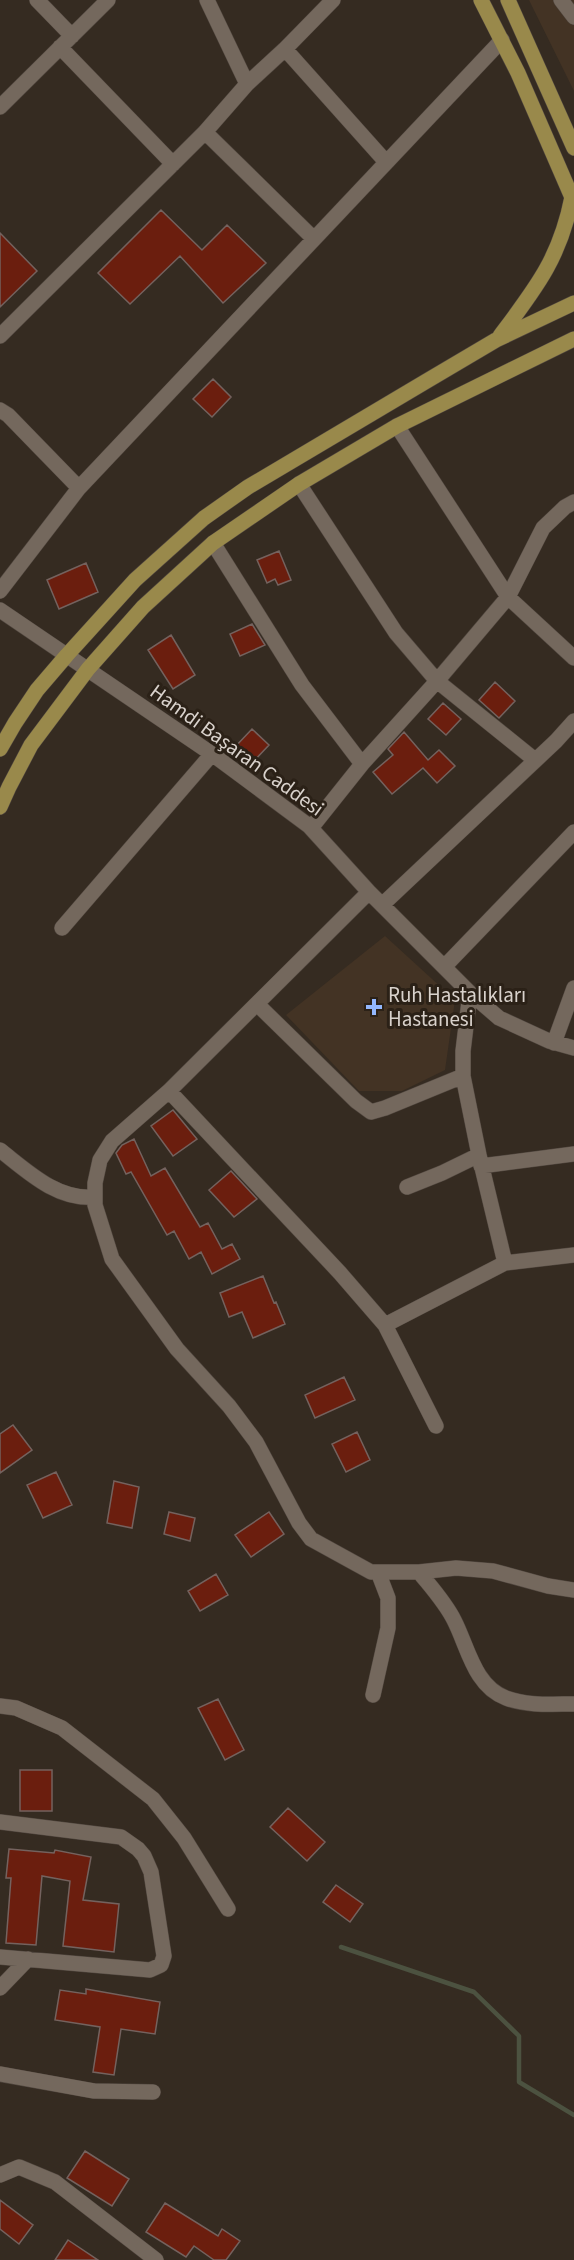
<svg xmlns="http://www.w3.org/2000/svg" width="574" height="2260" viewBox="0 0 574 2260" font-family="'Source Sans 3',sans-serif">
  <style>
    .built { fill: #433324 }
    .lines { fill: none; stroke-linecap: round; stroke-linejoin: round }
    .stream { stroke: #4c5240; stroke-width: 4.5 }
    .building { fill: #6b1e0e; stroke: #74625e; stroke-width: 1.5 }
    .minor-casing { stroke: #524840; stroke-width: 16 }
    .major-casing { stroke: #524840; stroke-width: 16 }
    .minor { stroke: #74685d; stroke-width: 15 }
    .major { stroke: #99894b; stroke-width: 15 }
    .poi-dot { fill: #93b7fd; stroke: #2b2117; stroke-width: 2 }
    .labels { text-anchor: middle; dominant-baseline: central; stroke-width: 6; stroke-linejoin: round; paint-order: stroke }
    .street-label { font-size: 21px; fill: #d9d2cc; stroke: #2b2117 }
    .poi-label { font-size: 21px; fill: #d9d2cc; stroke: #2b2117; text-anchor: start }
  </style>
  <rect width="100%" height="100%" fill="#352b21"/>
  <path class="built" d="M 529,0 L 574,0 L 574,91 Z
    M 385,936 L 455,1000 L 445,1070 L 402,1091 L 359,1091 L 286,1015 Z"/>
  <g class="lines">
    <path class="stream" d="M 341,1947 L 474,1992 L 519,2036 L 519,2082 L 574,2115"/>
  </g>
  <path class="building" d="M 161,210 L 202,250 L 227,225 L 266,263 L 223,303 L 180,256 L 130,304 L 98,273 Z
    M 0,233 L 37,271 L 0,307 Z
    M 213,379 L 231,397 L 212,417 L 193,399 Z
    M 279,551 L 291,580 L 278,585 L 275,579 L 267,583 L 257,560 Z
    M 86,563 L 98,592 L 59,609 L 47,580 Z
    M 252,624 L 265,645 L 240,656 L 230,634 Z
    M 171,635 L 195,675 L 173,689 L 148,650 Z
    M 495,682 L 515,701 L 499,718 L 479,700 Z
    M 443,703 L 461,719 L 446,735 L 428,719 Z
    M 252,729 L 269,745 L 251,764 L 234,748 Z
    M 404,732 L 428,760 L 439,750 L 455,766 L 437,783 L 423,768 L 392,794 L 373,772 L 393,755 L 388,749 Z
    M 173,1110 L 197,1139 L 173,1156 L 151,1126 Z
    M 134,1139 L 151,1176 L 165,1168 L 200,1227 L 208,1223 L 222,1249 L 232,1244 L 240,1259 L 212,1274 L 201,1252 L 189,1259 L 174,1231 L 167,1235 L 131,1172 L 126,1174 L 116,1153 L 122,1145 Z
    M 231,1171 L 257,1199 L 234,1217 L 209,1190 Z
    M 263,1276 L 274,1303 L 276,1302 L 285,1324 L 253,1338 L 242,1312 L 229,1317 L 220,1293 Z
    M 344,1377 L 355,1400 L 315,1418 L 305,1395 Z
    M 13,1425 L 32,1450 L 0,1473 L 0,1434 Z
    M 357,1432 L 370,1460 L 346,1472 L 332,1444 Z
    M 56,1472 L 72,1505 L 43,1518 L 27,1485 Z
    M 114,1481 L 139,1487 L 132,1528 L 107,1523 Z
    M 169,1512 L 195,1518 L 190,1541 L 164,1534 Z
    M 269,1512 L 284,1534 L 251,1557 L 235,1535 Z
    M 216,1574 L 228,1595 L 200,1611 L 188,1591 Z
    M 218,1699 L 244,1750 L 225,1760 L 198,1708 Z
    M 20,1770 L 52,1770 L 52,1811 L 20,1811 Z
    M 288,1808 L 325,1842 L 307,1861 L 270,1827 Z
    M 9,1849 L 54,1853 L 55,1850 L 91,1857 L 83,1900 L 119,1904 L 114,1952 L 63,1946 L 70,1881 L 42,1876 L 36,1945 L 6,1943 L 11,1878 L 6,1878 Z
    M 336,1885 L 363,1904 L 350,1922 L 323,1902 Z
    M 86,1989 L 160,2002 L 155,2034 L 121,2029 L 114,2075 L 93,2072 L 100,2027 L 55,2020 L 60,1990 L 86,1994 Z
    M 85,2151 L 129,2179 L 112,2206 L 67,2178 Z
    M 0,2200 L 33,2225 L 19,2244 L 0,2229 Z
    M 165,2203 L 218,2236 L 222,2229 L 240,2241 L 226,2260 L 214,2260 L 194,2246 L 186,2257 L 146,2232 Z
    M 68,2240 L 98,2260 L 55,2260 Z"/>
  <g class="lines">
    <defs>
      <path id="minor" d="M 37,0 L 72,36
        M 207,0 L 247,84
        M 561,0 L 574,17
        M 60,47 L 173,164
        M 285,49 L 386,162
        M 0,107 L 108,0
        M 205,132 L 314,239
        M 0,336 L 205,132 L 247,84 L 285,49 L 333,0
        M 0,410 L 8,415 L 79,488
        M 397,426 L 508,597 L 574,658
        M 299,484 L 396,633 L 437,681 L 535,760
        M 213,543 L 302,685 L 362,764
        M 0,591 L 79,488 L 502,40
        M 0,610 L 212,754 L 309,826 L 369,892 L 470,993 L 499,1018 L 549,1041 L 574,1048
        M 311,828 L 362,764 L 437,681 L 508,597 L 543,528 L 565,507 L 574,502
        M 369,892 L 169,1091 L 112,1141 L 100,1160 L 95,1183 L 95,1205 L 112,1259 L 177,1349 L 229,1406 L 256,1442 L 299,1523 L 311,1539 L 371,1572 L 419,1572 L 456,1568 L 493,1571 L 548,1586 L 574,1590
        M 382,905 L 556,741 L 574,721
        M 62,928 L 212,754
        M 445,966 L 574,832
        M 470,993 L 463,1051 L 463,1076 L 479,1155 L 505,1263 L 574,1255
        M 257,1004 L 356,1101 L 371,1112 L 385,1108 L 463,1076
        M 554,1043 L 574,988
        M 169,1091 L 340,1273 L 385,1325 L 436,1426
        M 0,1150 C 28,1172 57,1200 94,1197
        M 481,1166 L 574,1154
        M 407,1187 L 442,1173 L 479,1155
        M 385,1325 L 505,1263
        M 419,1572 C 431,1587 445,1602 454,1620 C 468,1647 474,1686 506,1698 C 527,1706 552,1704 574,1704
        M 373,1695 L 388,1628 L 388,1598 L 378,1572
        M 0,1706 L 16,1708 L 62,1728 L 153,1799 L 184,1838 L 228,1909
        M 0,1822 L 121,1837 L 138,1849 L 144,1856 L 151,1872 L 164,1956 L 161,1965 L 150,1970 L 0,1957
        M 0,1988 L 28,1959
        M 0,2074 L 94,2091 L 153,2092
        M 0,2175 L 19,2167 L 55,2182 L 156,2260"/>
      <path id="major" d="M 481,0 L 518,73 L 574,202
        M 508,0 L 574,148
        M 500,336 C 536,288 560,258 572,197
        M 0,749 L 15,723 L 37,690 L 67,655 L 135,580 L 204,518 L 248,487 L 430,379 L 496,340 L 574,303
        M 0,807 L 9,787 L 31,745 L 88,669 L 143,607 L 213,543 L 299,484 L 397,426 L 574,339"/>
    </defs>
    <use href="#minor" class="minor-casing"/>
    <use href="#major" class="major-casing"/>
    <use href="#minor" class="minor"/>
    <use href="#major" class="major"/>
  </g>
  <path class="poi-dot" d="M371 998h6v6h6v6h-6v6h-6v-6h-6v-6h6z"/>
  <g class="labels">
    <g class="street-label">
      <text transform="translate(237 750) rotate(36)">Hamdi Başaran Caddesi</text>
    </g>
    <g class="poi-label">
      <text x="388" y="995">Ruh Hastalıkları<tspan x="388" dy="24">Hastanesi</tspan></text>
    </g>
  </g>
</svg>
